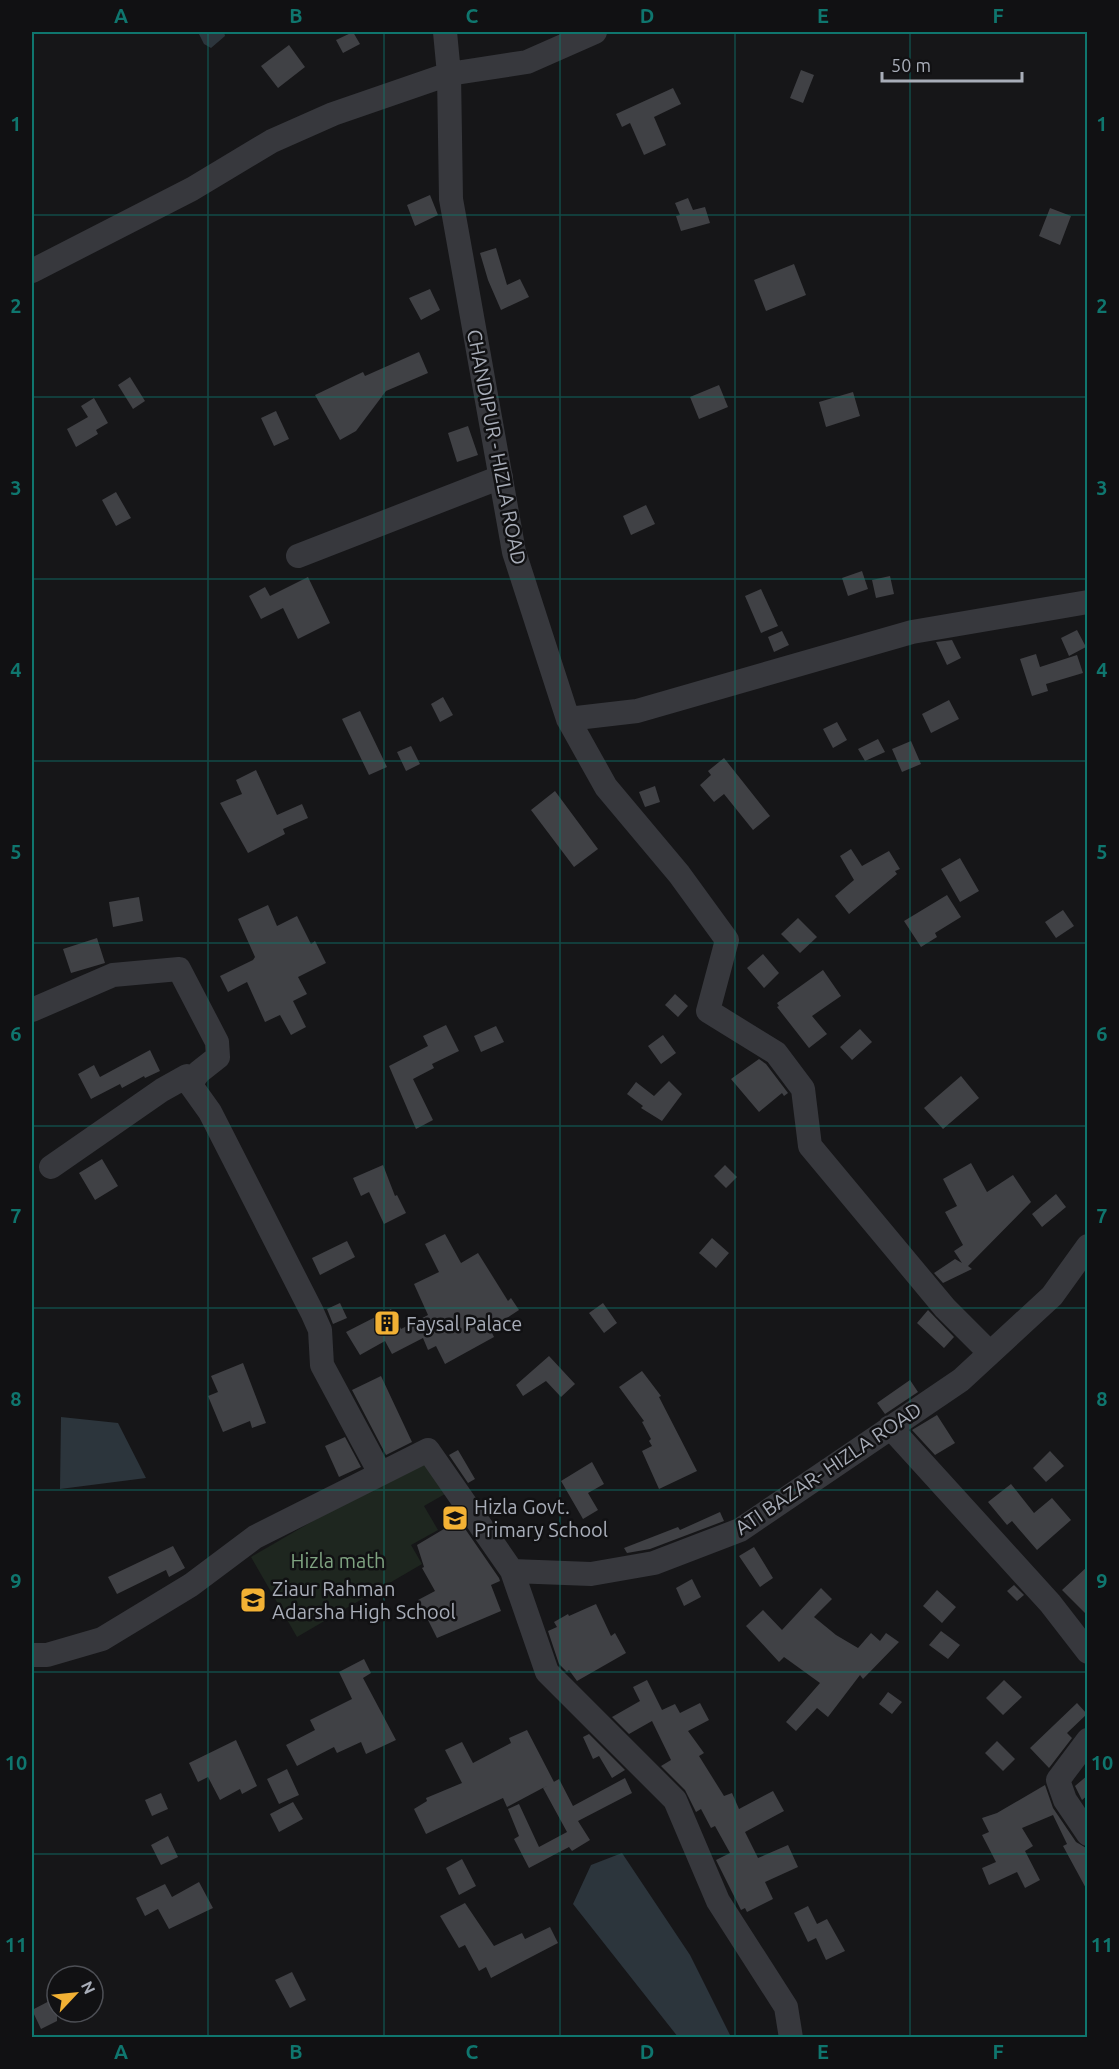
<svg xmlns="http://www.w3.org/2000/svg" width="1119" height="2069" viewBox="0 0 1119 2069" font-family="Ubuntu,sans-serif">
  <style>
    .green { fill: #1e261f }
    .water { fill: #2c353c }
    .building { fill: #404145 }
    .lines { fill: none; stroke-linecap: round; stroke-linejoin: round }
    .minor { stroke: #37383d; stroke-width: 24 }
    .grid { fill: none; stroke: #0f766e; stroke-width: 1.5; stroke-opacity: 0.55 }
    .labels { text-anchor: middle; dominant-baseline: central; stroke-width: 5; stroke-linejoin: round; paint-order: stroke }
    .street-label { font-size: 20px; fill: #a8adb8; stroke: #111113 }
    .poi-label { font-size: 20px; fill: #a8adb8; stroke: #111113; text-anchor: start }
    .park-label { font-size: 20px; fill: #7fa381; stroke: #111113 }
    .neatline { fill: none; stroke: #0f766e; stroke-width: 2 }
    .grid-label { font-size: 20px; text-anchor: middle; font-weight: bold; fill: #0f766e }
  </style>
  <rect width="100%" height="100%" fill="#161618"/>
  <path class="green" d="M 423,1457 L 445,1494 L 424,1506 L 438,1530 L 411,1545 L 422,1564 L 297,1637 L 251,1557 Z"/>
  <path class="water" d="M 198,32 L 224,32 L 225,36 L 211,48 L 204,44 Z
    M 61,1417 L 118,1423 L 146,1478 L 60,1489 Z
    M 622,1853 L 690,1955 L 731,2037 L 678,2037 L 573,1904 L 591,1865 Z"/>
  <path class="building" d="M 353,32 L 360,44 L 343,53 L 336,40 Z
    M 289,45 L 305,67 L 278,88 L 261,66 Z
    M 801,70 L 814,75 L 803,103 L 790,98 Z
    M 673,88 L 681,104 L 654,117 L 666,145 L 644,155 L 630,123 L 622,127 L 616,114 Z
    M 430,195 L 438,215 L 415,226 L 407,205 Z
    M 688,198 L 693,210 L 705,207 L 710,223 L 681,231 L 676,216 L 680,215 L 675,203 Z
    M 1050,208 L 1071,216 L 1060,245 L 1039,236 Z
    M 496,248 L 507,285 L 520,279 L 529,297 L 501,310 L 488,280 L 480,253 Z
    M 794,264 L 806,295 L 766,311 L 754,280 Z
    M 430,289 L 440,310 L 421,320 L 409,298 Z
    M 419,352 L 428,373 L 386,391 L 356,431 L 340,440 L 315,395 L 363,372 L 365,376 Z
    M 130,377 L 145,401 L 133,409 L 118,385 Z
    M 719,385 L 728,407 L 699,419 L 690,397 Z
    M 853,392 L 860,416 L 826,427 L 819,402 Z
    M 94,398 L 108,423 L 96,430 L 98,434 L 76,447 L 67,429 L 88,417 L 81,406 Z
    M 276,411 L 289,439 L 274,446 L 261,418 Z
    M 468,426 L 478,455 L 457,462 L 448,433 Z
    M 116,492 L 131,518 L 116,526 L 102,500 Z
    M 646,505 L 655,524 L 631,535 L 623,516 Z
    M 862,571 L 868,589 L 848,596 L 842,578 Z
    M 890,576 L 894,594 L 876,598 L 872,580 Z
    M 308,577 L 330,623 L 298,639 L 283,608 L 261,619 L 249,596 L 265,587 L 270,596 Z
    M 761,589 L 778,626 L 761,633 L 745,596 Z
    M 1077,630 L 1086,647 L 1069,656 L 1061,638 Z
    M 782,631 L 789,645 L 774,652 L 768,637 Z
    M 952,640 L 961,658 L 947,665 L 936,642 Z
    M 1036,654 L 1040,667 L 1077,655 L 1083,673 L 1046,684 L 1048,691 L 1032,696 L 1020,659 Z
    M 443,697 L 453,715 L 440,722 L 431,704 Z
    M 949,700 L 959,719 L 931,733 L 922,714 Z
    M 360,711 L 387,767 L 369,775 L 342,719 Z
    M 837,722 L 847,740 L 833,748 L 823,729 Z
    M 878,739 L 885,752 L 865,761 L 858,749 Z
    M 911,741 L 921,764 L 902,772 L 892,749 Z
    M 411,746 L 420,764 L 406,771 L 397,752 Z
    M 724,758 L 770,816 L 753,830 L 724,794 L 714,802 L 700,785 L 711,775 L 708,771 Z
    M 256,770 L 277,815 L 302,804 L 308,818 L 283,829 L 285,834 L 248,853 L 220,803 L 242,794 L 236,780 Z
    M 655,786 L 660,802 L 645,807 L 639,792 Z
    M 555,791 L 598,849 L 574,867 L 531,810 Z
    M 851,849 L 862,866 L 889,851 L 900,869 L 895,871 L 897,874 L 849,914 L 835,896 L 854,880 L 840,856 Z
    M 960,858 L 979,891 L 960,902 L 941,869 Z
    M 947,895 L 961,917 L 935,933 L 937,937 L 921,947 L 904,921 Z
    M 139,897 L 143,921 L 113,927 L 109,902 Z
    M 268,905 L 277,926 L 297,916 L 311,944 L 315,941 L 326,963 L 298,977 L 307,994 L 293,1001 L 306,1027 L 291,1035 L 280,1015 L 265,1022 L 247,982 L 228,992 L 220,976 L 253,960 L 255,957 L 238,919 Z
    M 1063,910 L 1074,926 L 1056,938 L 1045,922 Z
    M 798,918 L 817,937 L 800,953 L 781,934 Z
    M 97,938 L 105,963 L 71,973 L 63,949 Z
    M 763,954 L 779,973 L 764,988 L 747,968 Z
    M 823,970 L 841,996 L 812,1016 L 827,1034 L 809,1048 L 777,1007 L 779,1006 L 777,1003 Z
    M 675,994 L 688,1006 L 678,1017 L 665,1005 Z
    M 446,1025 L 459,1051 L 432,1064 L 434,1068 L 413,1079 L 433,1120 L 416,1129 L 389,1066 L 428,1046 L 423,1036 Z
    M 496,1026 L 504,1042 L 481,1052 L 474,1036 Z
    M 860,1029 L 872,1042 L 852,1060 L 840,1047 Z
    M 663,1035 L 676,1053 L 661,1064 L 648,1046 Z
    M 150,1050 L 160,1071 L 145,1078 L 144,1076 L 122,1088 L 120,1084 L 91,1099 L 78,1074 L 94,1065 L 100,1077 Z
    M 759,1059 L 766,1064 L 788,1093 L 784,1096 L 782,1093 L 759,1112 L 731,1079 Z
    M 961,1076 L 979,1098 L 943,1129 L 924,1108 Z
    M 669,1081 L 682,1094 L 662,1121 L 641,1108 L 643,1106 L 627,1094 L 636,1082 L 654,1096 Z
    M 102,1159 L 118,1186 L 95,1200 L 79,1173 Z
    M 971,1163 L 987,1192 L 1013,1175 L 1031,1202 L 968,1266 L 972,1269 L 943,1283 L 934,1273 L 955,1259 L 962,1263 L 954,1251 L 963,1245 L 945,1212 L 957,1206 L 943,1179 Z
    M 383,1165 L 395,1196 L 397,1195 L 406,1213 L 384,1224 L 369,1192 L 361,1196 L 353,1178 Z
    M 725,1165 L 737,1177 L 726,1188 L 714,1176 Z
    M 1056,1194 L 1066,1207 L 1042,1227 L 1032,1214 Z
    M 445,1234 L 461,1263 L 478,1253 L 508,1301 L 511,1298 L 519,1310 L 490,1329 L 494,1337 L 445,1364 L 436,1346 L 428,1350 L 423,1338 L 392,1354 L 385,1341 L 360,1355 L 346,1332 L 391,1309 L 401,1329 L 428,1315 L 414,1284 L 439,1272 L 425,1244 Z
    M 712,1238 L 729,1253 L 716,1268 L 699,1253 Z
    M 347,1241 L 355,1257 L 320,1275 L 312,1258 Z
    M 340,1303 L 347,1318 L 333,1324 L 327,1309 Z
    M 603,1303 L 617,1323 L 604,1333 L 589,1313 Z
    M 928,1310 L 954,1337 L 944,1348 L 917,1323 Z
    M 549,1356 L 575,1384 L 561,1397 L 546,1381 L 523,1396 L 516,1385 Z
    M 243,1363 L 266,1423 L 252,1428 L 250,1421 L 223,1432 L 208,1396 L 218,1392 L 211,1376 Z
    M 642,1371 L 661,1396 L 659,1397 L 697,1471 L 659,1489 L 642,1451 L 652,1446 L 649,1441 L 651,1439 L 642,1422 L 644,1421 L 619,1387 Z
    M 381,1376 L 412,1442 L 386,1455 L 352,1390 Z
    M 910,1380 L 918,1392 L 885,1414 L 877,1403 Z
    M 937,1415 L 955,1443 L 935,1455 L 912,1430 Z
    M 345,1437 L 361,1467 L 339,1477 L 325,1446 Z
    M 458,1450 L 475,1479 L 468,1483 L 449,1455 Z
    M 1050,1451 L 1064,1466 L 1046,1482 L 1033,1468 Z
    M 592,1462 L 604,1484 L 588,1493 L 598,1510 L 583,1519 L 561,1481 Z
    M 1011,1484 L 1034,1513 L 1052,1498 L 1071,1520 L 1037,1550 L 1012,1521 L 1007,1525 L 988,1502 Z
    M 720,1512 L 724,1521 L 650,1549 L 627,1553 L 624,1548 L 678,1527 L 680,1530 Z
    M 459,1520 L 499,1578 L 500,1581 L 491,1585 L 501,1611 L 437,1638 L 418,1600 L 435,1591 L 422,1568 L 424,1567 L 417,1545 Z
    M 173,1546 L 185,1568 L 169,1577 L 166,1570 L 117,1594 L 108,1577 Z
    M 754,1547 L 773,1578 L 760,1587 L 739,1556 Z
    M 1088,1566 L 1088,1616 L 1062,1590 Z
    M 692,1579 L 701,1597 L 684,1606 L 676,1588 Z
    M 1014,1585 L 1024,1595 L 1017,1601 L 1007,1591 Z
    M 821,1588 L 832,1599 L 814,1617 L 836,1635 L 858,1648 L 871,1633 L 880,1641 L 886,1633 L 899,1642 L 863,1679 L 860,1675 L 828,1717 L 817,1708 L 796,1731 L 786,1722 L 820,1683 L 784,1657 L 779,1662 L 746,1626 L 763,1610 L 782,1630 Z
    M 937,1590 L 956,1607 L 942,1623 L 923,1606 Z
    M 596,1604 L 611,1636 L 615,1633 L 626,1653 L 577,1681 L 569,1670 L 567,1672 L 559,1664 L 548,1631 L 557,1627 L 554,1622 L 568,1614 L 569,1616 Z
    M 941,1631 L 960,1645 L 948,1659 L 929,1645 Z
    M 364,1659 L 371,1673 L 363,1678 L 396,1740 L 366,1754 L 361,1742 L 337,1753 L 334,1747 L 297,1766 L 286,1745 L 315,1730 L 310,1720 L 352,1699 L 339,1672 Z
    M 647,1680 L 662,1710 L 675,1704 L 680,1713 L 700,1703 L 709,1720 L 688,1731 L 704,1753 L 699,1756 L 724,1796 L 732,1793 L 739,1809 L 773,1791 L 784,1811 L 745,1832 L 758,1858 L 788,1845 L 798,1867 L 765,1882 L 773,1899 L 747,1912 L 745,1908 L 741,1910 L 716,1860 L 730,1853 L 715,1826 L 711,1828 L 701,1809 L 696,1812 L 685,1790 L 661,1766 L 671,1760 L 652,1721 L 629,1734 L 612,1717 L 640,1701 L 633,1687 Z
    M 1004,1680 L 1022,1697 L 1003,1715 L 986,1698 Z
    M 888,1692 L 902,1702 L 892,1714 L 879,1704 Z
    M 1077,1703 L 1087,1714 L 1067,1733 L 1072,1738 L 1049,1768 L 1030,1748 Z
    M 527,1730 L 554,1782 L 507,1807 L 503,1798 L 426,1834 L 414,1809 L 427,1801 L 426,1798 L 462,1783 L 445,1750 L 462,1742 L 473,1763 L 511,1743 L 509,1738 Z
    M 589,1734 L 625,1770 L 612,1778 L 599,1756 L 593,1759 L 583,1737 Z
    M 236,1740 L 257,1786 L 242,1794 L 240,1789 L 220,1800 L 208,1777 L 198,1782 L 189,1763 Z
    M 997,1741 L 1015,1759 L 1003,1771 L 985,1753 Z
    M 287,1769 L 299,1795 L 279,1804 L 267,1779 Z
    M 1088,1775 L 1088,1795 L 1082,1800 L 1075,1786 Z
    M 625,1778 L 632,1793 L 578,1821 L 590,1840 L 572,1851 L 569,1847 L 529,1868 L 514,1839 L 519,1836 L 508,1809 L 519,1804 L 539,1847 L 567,1832 L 543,1788 L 559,1779 L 573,1806 Z
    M 1045,1785 L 1053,1808 L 1076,1842 L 1088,1849 L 1088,1892 L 1063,1846 L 1067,1844 L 1053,1815 L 1022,1828 L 1033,1846 L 1025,1851 L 1040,1880 L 1025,1888 L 1017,1872 L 989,1885 L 982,1868 L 996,1862 L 982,1835 L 989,1832 L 982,1818 L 997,1813 Z
    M 161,1793 L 168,1809 L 152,1816 L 145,1800 Z
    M 293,1802 L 303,1819 L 279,1832 L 270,1814 Z
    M 168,1836 L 178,1857 L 161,1865 L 151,1845 Z
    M 462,1859 L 476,1886 L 459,1895 L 446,1868 Z
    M 199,1882 L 213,1908 L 169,1929 L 158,1909 L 145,1916 L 136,1898 L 165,1884 L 172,1897 Z
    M 465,1903 L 494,1946 L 522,1933 L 525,1939 L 550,1927 L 558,1943 L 491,1978 L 486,1967 L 479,1971 L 465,1945 L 459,1948 L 440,1916 Z
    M 808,1906 L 817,1924 L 827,1919 L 845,1951 L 826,1960 L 816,1938 L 808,1942 L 794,1913 Z
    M 292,1972 L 306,2000 L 290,2008 L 275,1980 Z
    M 57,1997 L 57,2021 L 41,2029 L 32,2010 Z"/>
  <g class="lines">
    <path class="minor" d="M 445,32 L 449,74 L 451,199 L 514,552 L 568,719 L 606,787 L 679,874 L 727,940 L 708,1011 L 776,1053 L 803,1089 L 810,1146 L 945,1308 L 990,1353
      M 32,271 L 192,189 L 272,141 L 333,114 L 449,74 L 527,62 L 595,32
      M 298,556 L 501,477
      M 568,719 L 637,711 L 912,632 L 1088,602
      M 32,1010 L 113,975 L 179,969 L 217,1042 L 218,1057 L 199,1072 L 190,1084 L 210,1112 L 312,1312 L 320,1330 L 322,1365 L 380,1473
      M 51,1167 L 162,1090 L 187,1076 L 190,1084
      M 890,1427 L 1050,1603 L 1088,1652
      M 512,1571 L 547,1672 L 675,1800 L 718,1901 L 786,2007 L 791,2038
      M 32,1655 L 47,1655 L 102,1639 L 191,1585 L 255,1537 L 428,1450 L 512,1571 L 591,1574 L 654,1563 L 740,1530 L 961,1380 L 1052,1296 L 1088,1246
      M 1088,1740 L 1058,1780 L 1065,1800 L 1088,1834"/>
  </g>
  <path class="grid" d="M 208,32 L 208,2038M 384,32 L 384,2038M 560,32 L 560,2038M 735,32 L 735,2038M 910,32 L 910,2038M 32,215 L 1088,215M 32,397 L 1088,397M 32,579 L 1088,579M 32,761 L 1088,761M 32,943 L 1088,943M 32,1126 L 1088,1126M 32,1308 L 1088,1308M 32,1490 L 1088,1490M 32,1672 L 1088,1672M 32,1854 L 1088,1854"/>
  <defs>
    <symbol id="building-square" viewBox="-11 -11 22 22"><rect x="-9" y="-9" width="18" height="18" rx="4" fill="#f2b134" stroke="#111113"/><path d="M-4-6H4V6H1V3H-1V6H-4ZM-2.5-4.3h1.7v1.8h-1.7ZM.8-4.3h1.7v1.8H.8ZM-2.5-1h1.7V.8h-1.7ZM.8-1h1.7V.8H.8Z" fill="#111"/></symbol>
    <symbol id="school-square" viewBox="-11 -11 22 22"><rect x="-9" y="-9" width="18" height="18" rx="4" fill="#f2b134" stroke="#111113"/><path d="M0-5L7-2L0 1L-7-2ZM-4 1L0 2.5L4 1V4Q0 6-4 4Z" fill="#111"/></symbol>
  </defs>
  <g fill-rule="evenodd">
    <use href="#building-square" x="372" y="1308" width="30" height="30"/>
    <use href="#school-square" x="440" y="1503" width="30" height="30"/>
    <use href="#school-square" x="238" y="1585" width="30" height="30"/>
  </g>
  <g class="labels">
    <g class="street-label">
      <text transform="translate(497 447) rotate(79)">CHANDIPUR - HIZLA ROAD</text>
      <text transform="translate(828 1468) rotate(-34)">ATI BAZAR- HIZLA ROAD</text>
    </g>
    <g class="poi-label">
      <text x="406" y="1323">Faysal Palace</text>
      <text x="474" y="1506">Hizla Govt.<tspan x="474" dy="23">Primary School</tspan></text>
      <text x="272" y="1588">Ziaur Rahman<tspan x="272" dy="23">Adarsha High School</tspan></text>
    </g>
    <g class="park-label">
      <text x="338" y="1560">Hizla math</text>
    </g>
  </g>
  <rect width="1119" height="2069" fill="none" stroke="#111113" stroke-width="66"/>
  <g transform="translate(75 1994) rotate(64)"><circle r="28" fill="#111113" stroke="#4d4f55" stroke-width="1.5"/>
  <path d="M0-4.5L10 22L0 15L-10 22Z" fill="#f2b134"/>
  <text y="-9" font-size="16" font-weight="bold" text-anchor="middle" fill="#a8adb8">N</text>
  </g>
  <path d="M882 72v9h140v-9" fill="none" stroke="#a8adb8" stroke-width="3"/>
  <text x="891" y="72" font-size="18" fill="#a8adb8" stroke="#111113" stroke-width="4.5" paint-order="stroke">50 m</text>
  <rect x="33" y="33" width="1053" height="2003" class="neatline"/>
  <g class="grid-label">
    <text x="121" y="23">A</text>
    <text x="296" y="23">B</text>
    <text x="472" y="23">C</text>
    <text x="647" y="23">D</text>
    <text x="823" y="23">E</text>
    <text x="998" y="23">F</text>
    <text x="16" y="131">1</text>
    <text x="1102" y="131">1</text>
    <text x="16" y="313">2</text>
    <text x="1102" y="313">2</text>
    <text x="16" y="495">3</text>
    <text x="1102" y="495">3</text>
    <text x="16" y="677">4</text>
    <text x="1102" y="677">4</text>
    <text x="16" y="859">5</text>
    <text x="1102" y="859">5</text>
    <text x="16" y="1041">6</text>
    <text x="1102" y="1041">6</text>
    <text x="16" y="1223">7</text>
    <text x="1102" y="1223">7</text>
    <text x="16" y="1406">8</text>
    <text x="1102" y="1406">8</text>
    <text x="16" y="1588">9</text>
    <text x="1102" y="1588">9</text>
    <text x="16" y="1770">10</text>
    <text x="1102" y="1770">10</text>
    <text x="16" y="1952">11</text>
    <text x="1102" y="1952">11</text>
    <text x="121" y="2059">A</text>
    <text x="296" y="2059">B</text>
    <text x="472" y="2059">C</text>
    <text x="647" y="2059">D</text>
    <text x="823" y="2059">E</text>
    <text x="998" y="2059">F</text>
  </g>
</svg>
